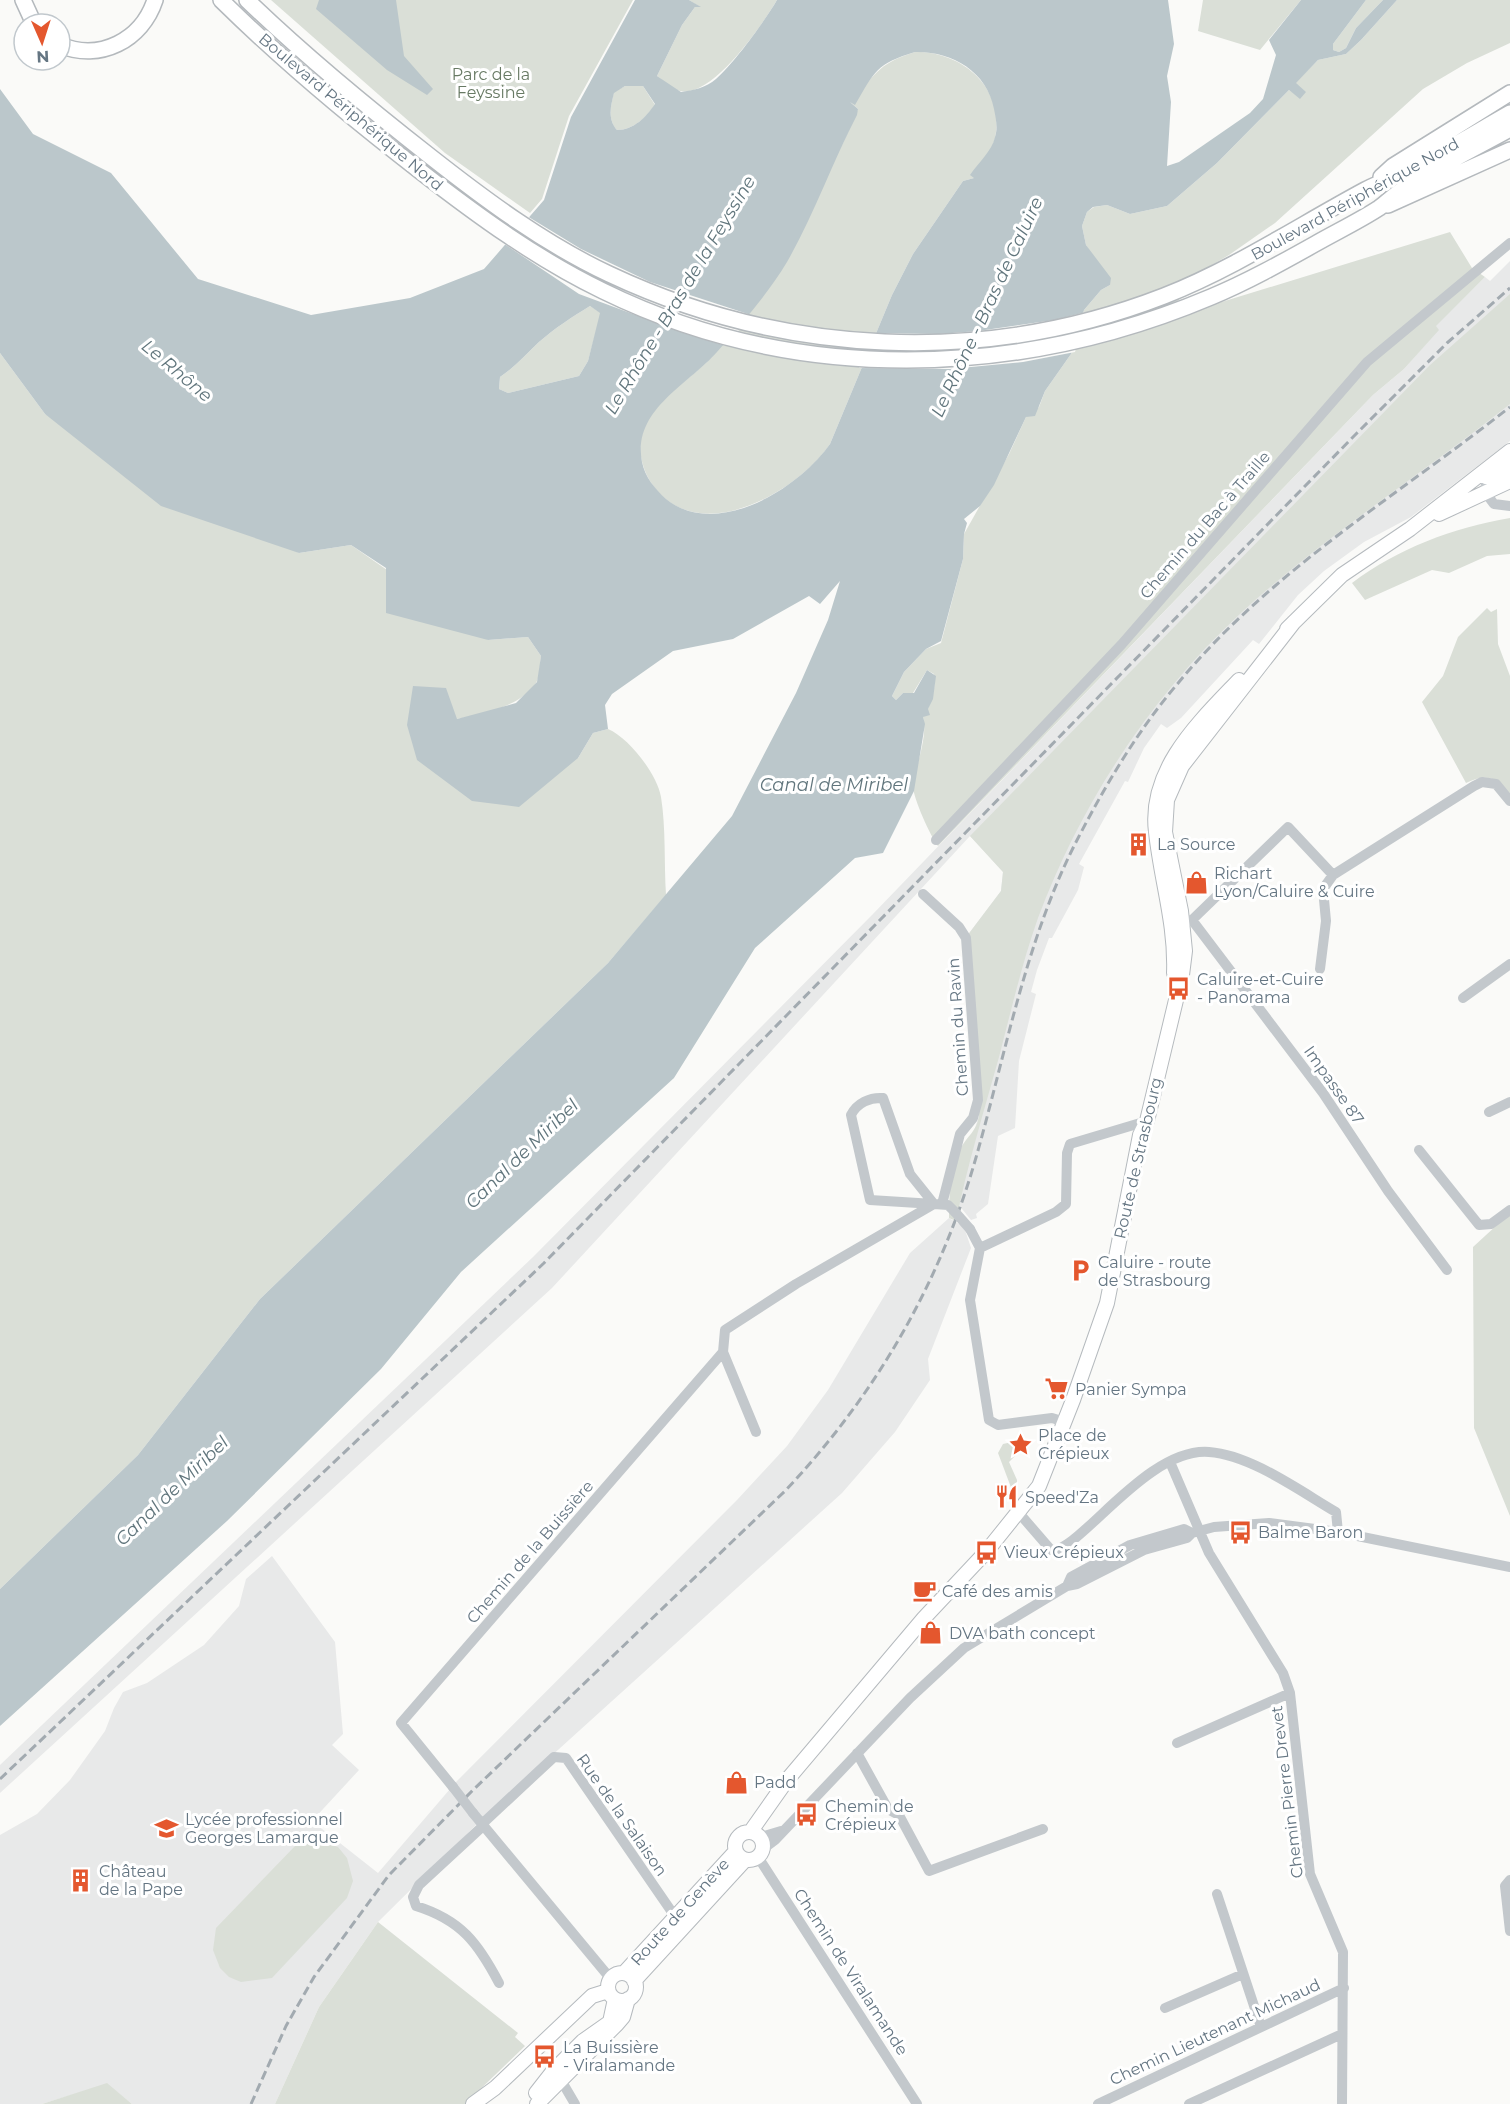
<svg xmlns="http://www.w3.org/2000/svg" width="1510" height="2104" viewBox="0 0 1510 2104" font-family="Montserrat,sans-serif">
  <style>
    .built { fill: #e8e9e9 }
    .green { fill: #dadfd7 }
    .water { fill: #bbc7cb; fill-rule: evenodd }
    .pier { fill: #fafaf8 }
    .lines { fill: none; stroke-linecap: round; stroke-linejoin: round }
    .major-casing { stroke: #b5babe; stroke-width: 16 }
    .highway-casing { stroke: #b4b9bd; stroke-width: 18 }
    .minor { stroke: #c3c8cc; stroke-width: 10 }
    .major { stroke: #fff; stroke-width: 14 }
    .highway { stroke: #fff; stroke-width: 15 }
    .rail { stroke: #a2aab0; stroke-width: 3; stroke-dasharray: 9 4.5; stroke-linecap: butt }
    .minor-bridge { stroke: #c3c8cc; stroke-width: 10 }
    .labels { text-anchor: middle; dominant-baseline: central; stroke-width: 6; stroke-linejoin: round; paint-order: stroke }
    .park-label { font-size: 16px; fill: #687a64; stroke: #fff }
    .street-label { font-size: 16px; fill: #657683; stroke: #fff }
    .poi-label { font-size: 16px; fill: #657683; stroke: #fff; text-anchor: start }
    .water-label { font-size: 18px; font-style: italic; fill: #60757c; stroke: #fff }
  </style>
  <rect width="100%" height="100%" fill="#fafaf8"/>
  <path class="built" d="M 1510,261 L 1510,441 L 1411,517 L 1364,542 L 1324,571 L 1298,595 L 1259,644 L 1253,640 L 1181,718 L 1167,728 L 1161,724 L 1144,748 L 1128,782 L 1125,781 L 1079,864 L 1084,867 L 1078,890 L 1052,938 L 1049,938 L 1037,970 L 1031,992 L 1036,994 L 1019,1061 L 1015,1128 L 998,1136 L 988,1204 L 976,1214 L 977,1218 L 971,1220 L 949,1193 L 961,1147 L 973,1134 L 979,1116 L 967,936 L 1001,891 L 1003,872 L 970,836 L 552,1288 L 0,1793 L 0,1765 L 533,1257 L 872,915 L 1373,395 L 1404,369 L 1438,330 L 1435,326 L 1485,277 L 1490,281 Z
    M 949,1218 L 964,1227 L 971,1248 L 928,1359 L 930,1380 L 895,1432 L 842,1493 L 485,1816 L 378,1922 L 319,2007 L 275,2104 L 132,2104 L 107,2084 L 42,2104 L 0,2104 L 0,1835 L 37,1814 L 70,1780 L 105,1731 L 114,1708 L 123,1692 L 147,1683 L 204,1645 L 239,1606 L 246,1579 L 272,1556 L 335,1642 L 343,1734 L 332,1745 L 359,1770 L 312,1821 L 378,1873 L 456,1782 L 737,1500 L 787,1446 L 828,1390 L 910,1253 Z"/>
  <path class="green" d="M 271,0 L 633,0 L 569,116 L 542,199 L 530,213 L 445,153 Z
    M 689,0 L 777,0 C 762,25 713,98 680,91 C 672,89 664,81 657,76 L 682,25 L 695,7 L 700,7 Z
    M 1203,0 L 1301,0 L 1260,50 L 1198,31 Z
    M 1366,0 L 1383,0 L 1356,28 L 1346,48 L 1339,52 L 1333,50 L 1333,44 Z
    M 1397,0 L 1510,0 L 1510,43 L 1467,63 L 1423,89 L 1275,223 L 1229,255 L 1198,273 L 1161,325 L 1215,304 L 1450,232 L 1472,268 L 1485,277 L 1436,326 L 1439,330 L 1404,369 L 1373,395 L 938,846 C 931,837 912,796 913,785 C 916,764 928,738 923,717 C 930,709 937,685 934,674 L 927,670 L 913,693 L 903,693 L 896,700 L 892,696 L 904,672 L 926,649 L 941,643 L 963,559 L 964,534 L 1009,454 L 1026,417 L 1039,407 L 1045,391 L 1071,354 L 1084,310 L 1101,290 L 1110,285 L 1086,245 L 1082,226 L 1087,212 L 1094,207 L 1107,205 L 1130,214 L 1167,206 L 1217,163 L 1289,90 L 1298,96 L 1305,92 L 1295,83 L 1318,60 L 1346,54 L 1361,40 Z
    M 915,52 C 959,51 1002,84 996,132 C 995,148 982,164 974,178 L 963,181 L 913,254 L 892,295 L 830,444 C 796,494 694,551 650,481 C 641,466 637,446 643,429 C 655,396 694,379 715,353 C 731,334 742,308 755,287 C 785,239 814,191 843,143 L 858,109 L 849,101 C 878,75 874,65 915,52 Z
    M 625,86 L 643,86 L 655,105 C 646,117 634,130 617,130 C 607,119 611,105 614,92 Z
    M 1510,294 L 1510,404 C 1422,474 1325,536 1242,612 C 1151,696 1081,803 1038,918 C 1022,963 1011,1011 999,1057 C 984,1111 967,1166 956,1221 L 949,1218 C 949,1196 950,1169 961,1148 C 967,1136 977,1131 979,1116 L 967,936 L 1001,891 L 1003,872 L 970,836 L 1430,365 Z
    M 590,306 L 601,313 L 588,361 L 579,376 L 508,393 L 499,389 L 500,377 C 515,367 526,354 539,342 C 555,328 572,317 590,306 Z
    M 0,353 L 45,414 L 299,553 L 351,545 L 488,640 L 528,637 L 541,656 C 540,663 540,677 536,683 C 515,716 443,721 407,725 L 578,758 L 593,733 L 608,729 C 629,738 657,774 661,797 C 666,828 664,863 666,895 L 608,963 L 260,1299 L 138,1455 L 0,1589 Z
    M 1510,518 L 1510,554 L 1487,556 L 1449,573 L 1432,570 L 1365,600 L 1352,583 C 1399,548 1452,528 1510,518 Z
    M 1487,608 L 1491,612 L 1497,609 L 1498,644 L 1510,676 L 1510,795 C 1498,777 1486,773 1466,783 L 1422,702 L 1443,676 L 1458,637 Z
    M 1510,1213 L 1510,1516 L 1474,1428 L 1473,1247 Z
    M 1012,1442 L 1021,1450 L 1009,1462 L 1017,1480 L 1017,1488 L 1012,1490 L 998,1453 L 1003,1444 Z
    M 315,1839 L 338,1847 L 347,1858 L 353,1881 L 347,1898 L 272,1978 L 241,1982 L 229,1977 L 220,1968 L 213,1950 L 216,1928 L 297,1844 Z
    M 378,1922 L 518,2033 L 515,2037 L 525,2046 L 465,2104 L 275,2104 L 319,2007 Z
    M 107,2083 L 132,2104 L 42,2104 Z"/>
  <path class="water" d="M 319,0 L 396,0 L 404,56 L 433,89 L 427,95 L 387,70 L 316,9 Z
    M 635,0 L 689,0 L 701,7 L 695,7 L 682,25 L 657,76 L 681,92 C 693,90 706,88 716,79 C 735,62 764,22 777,0 L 1168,0 L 1174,44 L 1167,76 L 1171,102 L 1167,166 L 1179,162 L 1250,113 L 1263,99 L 1276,55 L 1269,40 L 1301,0 L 1366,0 L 1333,44 L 1333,50 L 1339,52 L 1346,48 L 1356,28 L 1383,0 L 1397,0 L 1361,40 L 1346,54 L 1318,60 L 1296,83 L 1306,92 L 1300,99 L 1289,90 L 1217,163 L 1167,206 L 1130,214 L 1107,205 L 1093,207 L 1087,212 L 1082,226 L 1086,245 L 1111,278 L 1110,285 L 1101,290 L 1084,310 L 1071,354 L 1045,391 L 1035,416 L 1026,417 L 994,485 L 980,506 L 964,519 L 967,523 L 964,534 L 963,559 L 941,641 L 926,649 L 904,672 L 892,696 L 896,700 L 903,693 L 914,693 L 927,670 L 936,676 L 933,699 L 928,709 L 930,715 L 923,717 L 925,724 L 914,791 L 883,853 L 855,858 L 755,948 L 674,1078 L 461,1272 L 381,1369 L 227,1521 L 0,1726 L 0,1589 L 138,1455 L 260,1299 L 608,963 L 732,816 L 796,693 L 828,620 L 840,581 L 820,604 L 809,596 L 733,639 L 673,651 L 612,694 L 605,705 L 608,729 L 593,733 L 578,758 L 519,807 L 472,801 L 417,760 L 407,725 L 413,686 L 446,688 L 457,719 L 516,703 L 537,682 L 541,656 L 528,637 L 488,640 L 386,613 L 386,568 L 351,545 L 299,553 L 161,506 L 45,414 L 0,353 L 0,89 L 33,134 L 111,173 L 198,279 L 311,315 L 410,298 L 484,269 L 544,200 L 571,117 ZM 915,52 C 951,51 987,71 994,109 C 996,119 998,128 995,137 C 992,151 978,163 970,175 L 974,178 L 963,181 L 913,254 L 892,295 L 830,444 C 799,488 717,540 666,499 C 655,489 645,477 642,462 C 632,410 688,385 717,352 C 741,324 768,294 787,262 C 814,215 832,163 857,115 L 858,109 L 850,102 L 855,105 C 875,71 876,64 915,52 ZM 625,86 L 643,86 L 655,104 C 646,117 634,130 617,130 C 607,119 611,105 614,93 ZM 590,306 L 600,313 L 588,361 L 579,376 L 508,393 L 499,389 L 500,377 C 515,367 526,354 539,342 C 555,328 572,317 590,306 Z"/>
  <path class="pier" d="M 527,216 L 581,249 L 650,282 L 751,315 L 726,346 L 684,333 L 579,294 L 503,243 Z
    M 1086,312 L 1075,352 L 1023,362 L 950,369 L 859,368 L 873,333 L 939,334 L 978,331 L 1054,320 Z"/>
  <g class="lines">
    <defs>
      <path id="major" d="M 1486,477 L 1510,467
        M 1439,514 L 1510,481
        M 1287,629 L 1342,575 L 1410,529 L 1510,451
        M 1174,973 C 1176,924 1161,880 1156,832 C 1148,769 1200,721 1239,680
        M 751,1831 L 787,1780 L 924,1618 L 986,1552 L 1039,1486 L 1073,1400 L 1107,1303 L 1140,1135 L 1147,1121 L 1182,975 L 1185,951 L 1181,911 L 1165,832 L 1167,800 L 1182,766 L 1294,622
        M735 1846a14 14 0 1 1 28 0a14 14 0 1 1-28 0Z
        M 624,1973 L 736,1851
        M608 1987a14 14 0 1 1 28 0a14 14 0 1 1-28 0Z
        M 634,1981 L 745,1860
        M 536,2093 L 554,2070 L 583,2041 L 610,2022 L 615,1999
        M 473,2104 L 495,2088 L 592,1996 L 608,1991
        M 537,2104 L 617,2024 L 623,2017 L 628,1999"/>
      <path id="highway" d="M 23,0 L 34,24
        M 221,0 C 284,62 351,118 420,171 C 478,216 537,259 603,291 C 795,385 1017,379 1211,297 C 1247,282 1281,263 1315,244 C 1336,232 1359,221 1379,208 C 1387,202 1394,195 1402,190 C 1436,167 1474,149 1510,129
        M 247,0 C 305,56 367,107 431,157 C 487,201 545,244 609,274 C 783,356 984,366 1164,296 C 1235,268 1298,226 1365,190 C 1376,184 1387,181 1398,175 C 1436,157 1473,134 1510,113
        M 60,45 C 100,62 142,40 155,0
        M 1381,177 L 1393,166 L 1510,93
        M 1388,205 L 1510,150"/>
    </defs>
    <use href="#major" class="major-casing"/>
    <use href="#highway" class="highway-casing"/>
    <path class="minor" d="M 1497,476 L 1486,484 L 1485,492 L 1494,504 L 1510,506
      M 936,840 L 1122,644 L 1367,362 L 1510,243
      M 923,894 L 959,927 L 966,938 L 978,1100 L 973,1118 L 960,1134 L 942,1204
      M 1192,920 L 1323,1093 L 1388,1191 L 1447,1270
      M 1186,921 L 1192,920 L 1288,827 L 1333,875 L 1474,786 L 1482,782 L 1496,784 L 1510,801
      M 1320,969 L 1326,921 L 1323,889 L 1333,875
      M 1463,998 L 1510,964
      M 1489,1112 L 1510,1102
      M 1419,1150 L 1479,1225 L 1491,1224 L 1510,1210
      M 934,1204 L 870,1200 L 851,1115 C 857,1103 870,1097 883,1098 L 910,1174 L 934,1204 L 948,1205 L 955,1212
      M 970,1229 L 980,1248 L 970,1300 L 989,1420 L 998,1425 L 1052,1418 L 1065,1422
      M 980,1248 L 1056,1212 L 1066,1204 L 1067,1153 L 1070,1144 L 1147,1121
      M 723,1352 L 756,1432
      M 1170,1462 L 1209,1553 L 1283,1673 L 1290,1693 L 1310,1874 L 1343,1952 L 1342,2104
      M 1019,1513 L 1051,1550 C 1078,1554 1146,1447 1209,1452 C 1251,1455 1300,1491 1336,1512 L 1338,1532
      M 1067,1586 L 1071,1577 L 1130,1545 L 1184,1529 L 1192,1533
      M 1177,1743 L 1290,1693
      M 857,1753 L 888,1809 L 899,1815 L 929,1871 L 1043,1829
      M 453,1787 L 401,1723 L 723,1352 L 725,1330 L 796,1284 L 934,1204
      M 473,1813 L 610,1978
      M 482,1824 L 554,1757 L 566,1758 L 676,1918
      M 483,1826 L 419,1885 L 413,1897 L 416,1906 C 461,1920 478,1943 499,1983
      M 761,1837 L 781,1831
      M 763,1849 L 775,1840 L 910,1698 L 964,1648 L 1067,1586 L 1077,1584 L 1144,1550 L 1187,1538 L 1192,1533 L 1214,1527 L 1269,1523 L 1338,1532 L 1510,1567
      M 758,1857 L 917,2104
      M 1510,1880 L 1505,1886 L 1510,1931
      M 1217,1894 L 1261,2027
      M 1165,2008 L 1243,1974
      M 558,2075 L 575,2104
      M 1098,2104 L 1344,1988
      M 1189,2104 L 1342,2034"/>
    <use href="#major" class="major"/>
    <use href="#highway" class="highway"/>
    <path class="rail" d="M 0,1779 L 544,1263 L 1356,434 L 1447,343 L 1510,288
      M 251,2104 L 286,2026 L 314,1977 L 389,1875 L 472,1791 L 786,1490 C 877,1393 941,1282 977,1154 C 1006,1051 1026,942 1074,846 C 1103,789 1137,731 1179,682 C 1270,572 1398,495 1510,407"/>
    <path class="minor-bridge" d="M 955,1212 L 970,1229
      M 453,1787 L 473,1813"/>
  </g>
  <defs>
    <symbol id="building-bare" viewBox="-9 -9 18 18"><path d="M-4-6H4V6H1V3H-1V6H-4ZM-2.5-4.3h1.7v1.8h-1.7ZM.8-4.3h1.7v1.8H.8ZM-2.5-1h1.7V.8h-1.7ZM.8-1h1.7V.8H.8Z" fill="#e4572e" stroke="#fff" stroke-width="2.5" paint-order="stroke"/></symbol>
    <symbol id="shop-bare" viewBox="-9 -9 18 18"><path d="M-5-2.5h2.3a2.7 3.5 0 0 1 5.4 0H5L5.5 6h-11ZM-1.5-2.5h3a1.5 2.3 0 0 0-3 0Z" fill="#e4572e" stroke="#fff" stroke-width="2.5" paint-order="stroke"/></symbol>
    <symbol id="bus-bare" viewBox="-9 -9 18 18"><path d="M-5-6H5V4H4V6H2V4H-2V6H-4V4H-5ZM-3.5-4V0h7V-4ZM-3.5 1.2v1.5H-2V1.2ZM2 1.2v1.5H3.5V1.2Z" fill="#e4572e" stroke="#fff" stroke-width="2.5" paint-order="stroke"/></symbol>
    <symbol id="parking-bare" viewBox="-9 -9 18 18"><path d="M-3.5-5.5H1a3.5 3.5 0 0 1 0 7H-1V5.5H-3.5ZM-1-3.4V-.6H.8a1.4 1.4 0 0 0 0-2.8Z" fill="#e4572e" stroke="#fff" stroke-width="2.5" paint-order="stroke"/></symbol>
    <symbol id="supermarket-bare" viewBox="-9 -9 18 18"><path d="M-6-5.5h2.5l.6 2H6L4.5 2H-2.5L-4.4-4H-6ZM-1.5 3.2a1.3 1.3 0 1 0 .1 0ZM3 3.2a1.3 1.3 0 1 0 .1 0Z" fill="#e4572e" stroke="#fff" stroke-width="2.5" paint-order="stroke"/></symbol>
    <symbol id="sight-bare" viewBox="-9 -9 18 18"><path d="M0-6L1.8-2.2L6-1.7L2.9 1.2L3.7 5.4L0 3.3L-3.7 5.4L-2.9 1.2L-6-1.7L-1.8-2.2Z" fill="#e4572e" stroke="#fff" stroke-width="2.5" paint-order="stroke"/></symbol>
    <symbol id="restaurant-bare" viewBox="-9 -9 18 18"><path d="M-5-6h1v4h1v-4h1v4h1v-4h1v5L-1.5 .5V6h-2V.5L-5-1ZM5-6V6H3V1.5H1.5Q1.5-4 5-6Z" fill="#e4572e" stroke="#fff" stroke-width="2.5" paint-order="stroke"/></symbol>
    <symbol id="cafe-bare" viewBox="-9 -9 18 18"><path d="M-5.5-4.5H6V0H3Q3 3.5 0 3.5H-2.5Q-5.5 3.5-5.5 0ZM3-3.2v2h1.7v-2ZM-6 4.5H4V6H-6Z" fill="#e4572e" stroke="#fff" stroke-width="2.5" paint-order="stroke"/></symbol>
    <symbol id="school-bare" viewBox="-9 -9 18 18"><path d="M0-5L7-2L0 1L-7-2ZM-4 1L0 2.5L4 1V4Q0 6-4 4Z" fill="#e4572e" stroke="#fff" stroke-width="2.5" paint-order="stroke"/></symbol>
  </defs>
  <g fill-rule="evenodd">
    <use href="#building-bare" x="1122" y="828" width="33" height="33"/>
    <use href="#shop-bare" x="1180" y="866" width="33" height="33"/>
    <use href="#bus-bare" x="1162" y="972" width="33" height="33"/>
    <use href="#parking-bare" x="1064" y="1254" width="33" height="33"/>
    <use href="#supermarket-bare" x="1040" y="1372" width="33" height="33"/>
    <use href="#sight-bare" x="1004" y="1428" width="33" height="33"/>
    <use href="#restaurant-bare" x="990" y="1480" width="33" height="33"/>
    <use href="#bus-bare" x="1224" y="1516" width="33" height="33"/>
    <use href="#bus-bare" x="970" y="1536" width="33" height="33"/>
    <use href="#cafe-bare" x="908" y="1574" width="33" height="33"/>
    <use href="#shop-bare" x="914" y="1616" width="33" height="33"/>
    <use href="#shop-bare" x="720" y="1766" width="33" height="33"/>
    <use href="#bus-bare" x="790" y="1798" width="33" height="33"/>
    <use href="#school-bare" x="150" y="1812" width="33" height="33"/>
    <use href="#building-bare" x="64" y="1864" width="33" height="33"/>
    <use href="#bus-bare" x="528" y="2040" width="33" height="33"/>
  </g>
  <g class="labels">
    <g class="park-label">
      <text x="491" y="74">Parc de la<tspan x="491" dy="18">Feyssine</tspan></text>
    </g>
    <g class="street-label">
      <text transform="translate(351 112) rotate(40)">Boulevard Périphérique Nord</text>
      <text transform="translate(1355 199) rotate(-29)">Boulevard Périphérique Nord</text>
      <text transform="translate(1205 525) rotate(-49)">Chemin du Bac à Traille</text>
      <text transform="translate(958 1027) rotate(-94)">Chemin du Ravin</text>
      <text transform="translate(1334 1085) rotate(55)">Impasse 87</text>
      <text transform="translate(1138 1158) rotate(-77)">Route de Strasbourg</text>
      <text transform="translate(530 1552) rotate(-49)">Chemin de la Buissière</text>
      <text transform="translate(1287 1792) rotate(-97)">Chemin Pierre Drevet</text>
      <text transform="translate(622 1815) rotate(55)">Rue de la Salaison</text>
      <text transform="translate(680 1912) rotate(-48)">Route de Genève</text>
      <text transform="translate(851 1972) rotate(57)">Chemin de Viralamande</text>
      <text transform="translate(1215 2032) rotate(-25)">Chemin Lieutenant Michaud</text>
    </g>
    <g class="poi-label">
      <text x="1157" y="844">La Source</text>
      <text x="1214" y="873">Richart<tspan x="1214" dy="18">Lyon/Caluire &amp; Cuire</tspan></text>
      <text x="1197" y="979">Caluire-et-Cuire<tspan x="1197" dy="18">- Panorama</tspan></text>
      <text x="1098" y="1262">Caluire - route<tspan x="1098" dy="18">de Strasbourg</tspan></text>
      <text x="1075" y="1389">Panier Sympa</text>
      <text x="1038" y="1435">Place de<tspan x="1038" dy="18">Crépieux</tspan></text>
      <text x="1025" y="1497">Speed'Za</text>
      <text x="1258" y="1532">Balme Baron</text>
      <text x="1004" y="1552">Vieux Crépieux</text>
      <text x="942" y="1591">Café des amis</text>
      <text x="949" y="1633">DVA bath concept</text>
      <text x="754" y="1782">Padd</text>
      <text x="825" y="1806">Chemin de<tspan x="825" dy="18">Crépieux</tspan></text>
      <text x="185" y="1819">Lycée professionnel<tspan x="185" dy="18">Georges Lamarque</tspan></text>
      <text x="99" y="1871">Château<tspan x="99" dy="18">de la Pape</tspan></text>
      <text x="563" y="2047">La Buissière<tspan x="563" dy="18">- Viralamande</tspan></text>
    </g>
    <g class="water-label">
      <text transform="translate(680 295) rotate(-59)">Le Rhône - Bras de la Feyssine</text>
      <text transform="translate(987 307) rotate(-65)">Le Rhône - Bras de Caluire</text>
      <text transform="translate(177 371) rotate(40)">Le Rhône</text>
      <text x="834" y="785">Canal de Miribel</text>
      <text transform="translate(522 1154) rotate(-44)">Canal de Miribel</text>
      <text transform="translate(172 1491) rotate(-44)">Canal de Miribel</text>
    </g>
  </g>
  <g transform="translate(42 42) rotate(177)"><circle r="28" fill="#ffffff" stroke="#c1c8cd" stroke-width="1.5"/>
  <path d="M0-4.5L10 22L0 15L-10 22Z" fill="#e4572e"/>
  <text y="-9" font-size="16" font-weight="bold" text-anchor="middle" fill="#657683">N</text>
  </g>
</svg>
